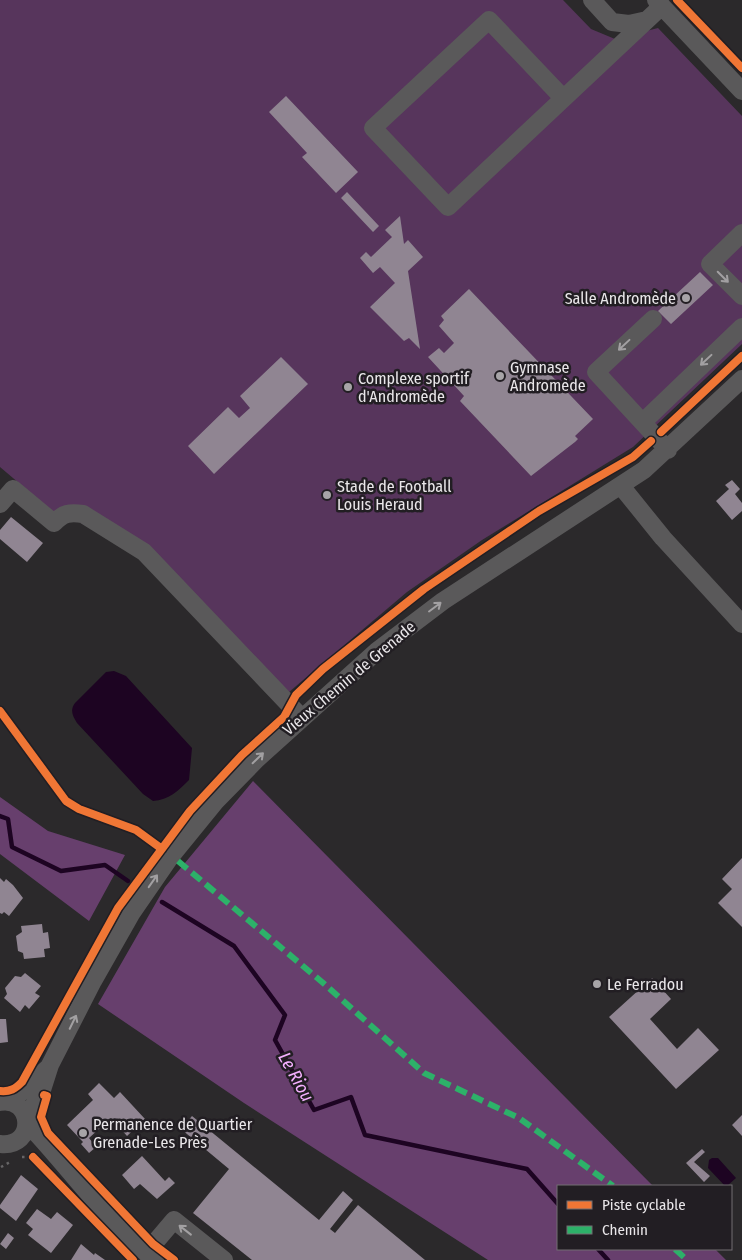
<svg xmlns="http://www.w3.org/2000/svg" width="742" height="1260" viewBox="0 0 742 1260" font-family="'Fira Sans Condensed',sans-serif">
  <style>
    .green { fill: #57355c }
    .forest { fill: #673f6d }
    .water { fill: #1d0422 }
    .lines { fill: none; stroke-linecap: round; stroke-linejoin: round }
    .stream { stroke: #1d0422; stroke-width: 4.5 }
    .building { fill: #908592 }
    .path { stroke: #676567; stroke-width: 2.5; stroke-dasharray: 2.5 4; stroke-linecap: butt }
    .minor { stroke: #5a595a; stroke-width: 18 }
    .quiet { stroke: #2db169; stroke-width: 6; stroke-dasharray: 12 6; stroke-linecap: butt }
    .cycleway-casing { stroke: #221e23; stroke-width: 11 }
    .cycleway { stroke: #f07635; stroke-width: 8 }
    .oneway { stroke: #a2a0a2 }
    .poi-dot { fill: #a7a4a7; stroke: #221e23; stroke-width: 2 }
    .labels { text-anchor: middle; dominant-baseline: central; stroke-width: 5; stroke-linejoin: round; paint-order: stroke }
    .poi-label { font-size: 16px; fill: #eae7ea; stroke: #221e23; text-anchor: start }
    .street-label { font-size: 16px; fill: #eae7ea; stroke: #221e23 }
    .water-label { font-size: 18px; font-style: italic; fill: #f4b0fe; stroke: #221e23 }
  </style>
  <rect width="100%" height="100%" fill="#2b292b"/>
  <path class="green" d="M 0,0 L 563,0 L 591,29 L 615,39 L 658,28 L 742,116 L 742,344 L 633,447 L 482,540 L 407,592 L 289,692 L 139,556 L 74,519 L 59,517 L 0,467 Z"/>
  <path class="forest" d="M 253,781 L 653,1186 L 558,1186 L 558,1249 L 715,1249 L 726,1260 L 488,1260 L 244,1103 L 98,1004 L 165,887 Z
    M 0,797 L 48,831 L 125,855 L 89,921 L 0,854 Z"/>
  <path class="water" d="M 114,671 L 126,676 L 192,748 L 189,780 C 178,791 169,800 153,801 L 143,794 L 77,723 C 72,715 70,710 75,703 L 106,672 Z
    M 712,1158 L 718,1158 L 736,1178 L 727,1186 L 725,1186 L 708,1168 L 709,1160 Z"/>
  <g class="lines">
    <path class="stream" d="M 0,816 L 8,819 L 12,847 L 61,871 L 105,865 L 128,881
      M 162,902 L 234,946 L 285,1015 L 275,1040 L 314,1110 L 351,1097 L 365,1135 L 527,1169 L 558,1204
      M 598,1249 L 608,1260"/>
  </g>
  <path class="building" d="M 286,96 L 358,172 L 336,193 L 302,157 L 307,153 L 269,112 Z
    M 347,192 L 379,226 L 373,232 L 341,198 Z
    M 400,216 L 404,244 L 408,240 L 423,257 L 408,271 L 420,349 L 409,338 L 404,341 L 370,307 L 395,283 L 380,267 L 373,273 L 360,258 L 366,252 L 371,257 L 392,237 L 385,230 Z
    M 700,272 L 713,285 L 671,324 L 658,311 Z
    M 469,289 L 593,419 L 575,436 L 578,439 L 575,442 L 531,476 L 460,401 L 464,396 L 428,357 L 439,348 L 444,353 L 454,343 L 439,326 L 444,320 L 441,316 Z
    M 281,357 L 308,384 L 214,474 L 188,446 L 228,407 L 239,418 L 250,408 L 240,396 Z
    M 732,480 L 740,489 L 735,494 L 742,503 L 742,511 L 732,520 L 716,501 L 729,489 L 725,485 Z
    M 11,517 L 43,543 L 27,562 L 0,539 L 0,530 Z
    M 742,858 L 742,927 L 718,903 L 732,889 L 722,879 Z
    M 0,878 L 4,882 L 6,879 L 13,885 L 23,898 L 9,916 L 4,912 L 2,914 L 0,913 Z
    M 42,924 L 43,933 L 48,932 L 50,948 L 44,949 L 45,957 L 24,959 L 23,953 L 18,951 L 17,943 L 16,936 L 22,932 L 21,926 Z
    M 25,973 L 41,986 L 35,993 L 40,996 L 29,1009 L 25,1005 L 20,1012 L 4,998 L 7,994 L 5,988 L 15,976 L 21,977 Z
    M 652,978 L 671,999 L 650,1019 L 677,1049 L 698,1028 L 719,1050 L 676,1089 L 609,1017 Z
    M 0,1019 L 6,1019 L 8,1042 L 0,1043 Z
    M 99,1083 L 114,1098 L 120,1092 L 145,1119 L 127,1136 L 111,1118 L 89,1138 L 96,1147 L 89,1153 L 81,1144 L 83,1142 L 67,1125 L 93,1100 L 88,1094 Z
    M 742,1115 L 742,1136 L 732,1125 Z
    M 192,1116 L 319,1220 L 343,1191 L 353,1200 L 330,1229 L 335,1233 L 358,1205 L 425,1260 L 252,1260 L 193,1213 L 229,1169 L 181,1129 Z
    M 702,1149 L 705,1152 L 694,1162 L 710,1176 L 704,1182 L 686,1163 Z
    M 142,1156 L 165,1181 L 169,1177 L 175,1183 L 157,1199 L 140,1184 L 134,1189 L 122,1175 Z
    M 21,1175 L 38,1189 L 16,1221 L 0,1208 L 0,1205 Z
    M 37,1209 L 51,1219 L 57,1212 L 73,1225 L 51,1253 L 28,1235 L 33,1229 L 26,1223 Z
    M 8,1233 L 14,1238 L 6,1249 L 0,1244 Z
    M 81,1244 L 94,1255 L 95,1253 L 105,1260 L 71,1260 Z"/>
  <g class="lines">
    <path class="path" d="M 22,1157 L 33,1157
      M 1,1167 L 12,1161"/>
    <path class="minor" d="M 592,0 L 612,22 L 629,24 L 647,20
      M 656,0 L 742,91
      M 563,98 L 489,20 L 373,128 L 448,207 L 662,6
      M 742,233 L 710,264 L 742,296
      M 653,319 L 596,372 L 668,450
      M 643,422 L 742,327
      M 621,486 L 663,538 L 742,624
      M 0,504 L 13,489 L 54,523 C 63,513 70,512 83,514 L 144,552 L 301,717
      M 0,1102 C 33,1096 37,1148 0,1144
      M 10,1102 L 48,1068
      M 26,1118 L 41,1093 L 50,1065 L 93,981 L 131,914 L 171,856 L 215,802 L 257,759 L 377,651 L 443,601 L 644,470 L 742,379
      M 27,1123 C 70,1168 106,1221 155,1260
      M 146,1253 L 174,1220 L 224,1260"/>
    <path class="quiet" d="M 178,861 L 322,982 L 424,1073 L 519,1118 L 613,1186
      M 675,1249 L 687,1260"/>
    <defs>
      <path id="cycleway" d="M 677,0 L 742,68
        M 661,432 L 742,356
        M 0,711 L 66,801 L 79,809 L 136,830 L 162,849
        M 0,1091 C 10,1092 15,1089 22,1082 L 118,908 L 190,811 L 242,755 L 284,717 L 296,695 L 323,669 L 424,589 L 539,511 L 633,457 L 651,441
        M 44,1095 L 47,1096 L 41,1117 L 48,1133 L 153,1244 L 174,1260
        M 33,1157 L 133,1260"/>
    </defs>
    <use href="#cycleway" class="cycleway-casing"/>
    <use href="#cycleway" class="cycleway"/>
  </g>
  <defs><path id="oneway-shaft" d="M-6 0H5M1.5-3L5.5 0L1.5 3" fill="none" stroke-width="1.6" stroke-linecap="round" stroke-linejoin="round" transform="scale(1.25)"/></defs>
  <g class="oneway">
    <use href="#oneway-shaft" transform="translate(723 277) rotate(45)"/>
    <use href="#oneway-shaft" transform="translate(624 345) rotate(137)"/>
    <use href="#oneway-shaft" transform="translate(706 360) rotate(137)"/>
    <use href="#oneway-shaft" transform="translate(435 607) rotate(-37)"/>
    <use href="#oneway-shaft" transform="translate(258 758) rotate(-44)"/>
    <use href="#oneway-shaft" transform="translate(153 881) rotate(-55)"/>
    <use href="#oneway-shaft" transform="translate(73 1022) rotate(-64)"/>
    <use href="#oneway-shaft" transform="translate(185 1230) rotate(-142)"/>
  </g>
  <g class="poi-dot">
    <circle cx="686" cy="298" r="5"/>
    <circle cx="500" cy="376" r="5"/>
    <circle cx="348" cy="387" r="5"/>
    <circle cx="327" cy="495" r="5"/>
    <circle cx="597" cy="984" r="5"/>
    <circle cx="83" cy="1133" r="5"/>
  </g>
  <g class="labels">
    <g class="poi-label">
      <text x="676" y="298" text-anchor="end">Salle Andromède</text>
      <text x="510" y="367">Gymnase<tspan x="510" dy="18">Andromède</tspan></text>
      <text x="358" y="378">Complexe sportif<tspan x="358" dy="18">d'Andromède</tspan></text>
      <text x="337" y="486">Stade de Football<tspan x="337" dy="18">Louis Heraud</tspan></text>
      <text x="607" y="984">Le Ferradou</text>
      <text x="93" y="1124">Permanence de Quartier<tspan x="93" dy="18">Grenade-Les Près</tspan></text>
    </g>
    <g class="street-label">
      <text transform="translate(349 678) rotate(-40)">Vieux Chemin de Grenade</text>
    </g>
    <g class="water-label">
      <text transform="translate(296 1077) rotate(61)">Le Riou</text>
    </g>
  </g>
  <rect x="557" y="1185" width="175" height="65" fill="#221e23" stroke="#726e73"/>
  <rect x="567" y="1201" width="25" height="8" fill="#f07635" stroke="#726e73"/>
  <text x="602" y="1210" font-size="15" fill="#eae7ea">Piste cyclable</text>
  <rect x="567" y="1226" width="25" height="8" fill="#2db169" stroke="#726e73"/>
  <text x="602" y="1235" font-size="15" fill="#eae7ea">Chemin</text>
</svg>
